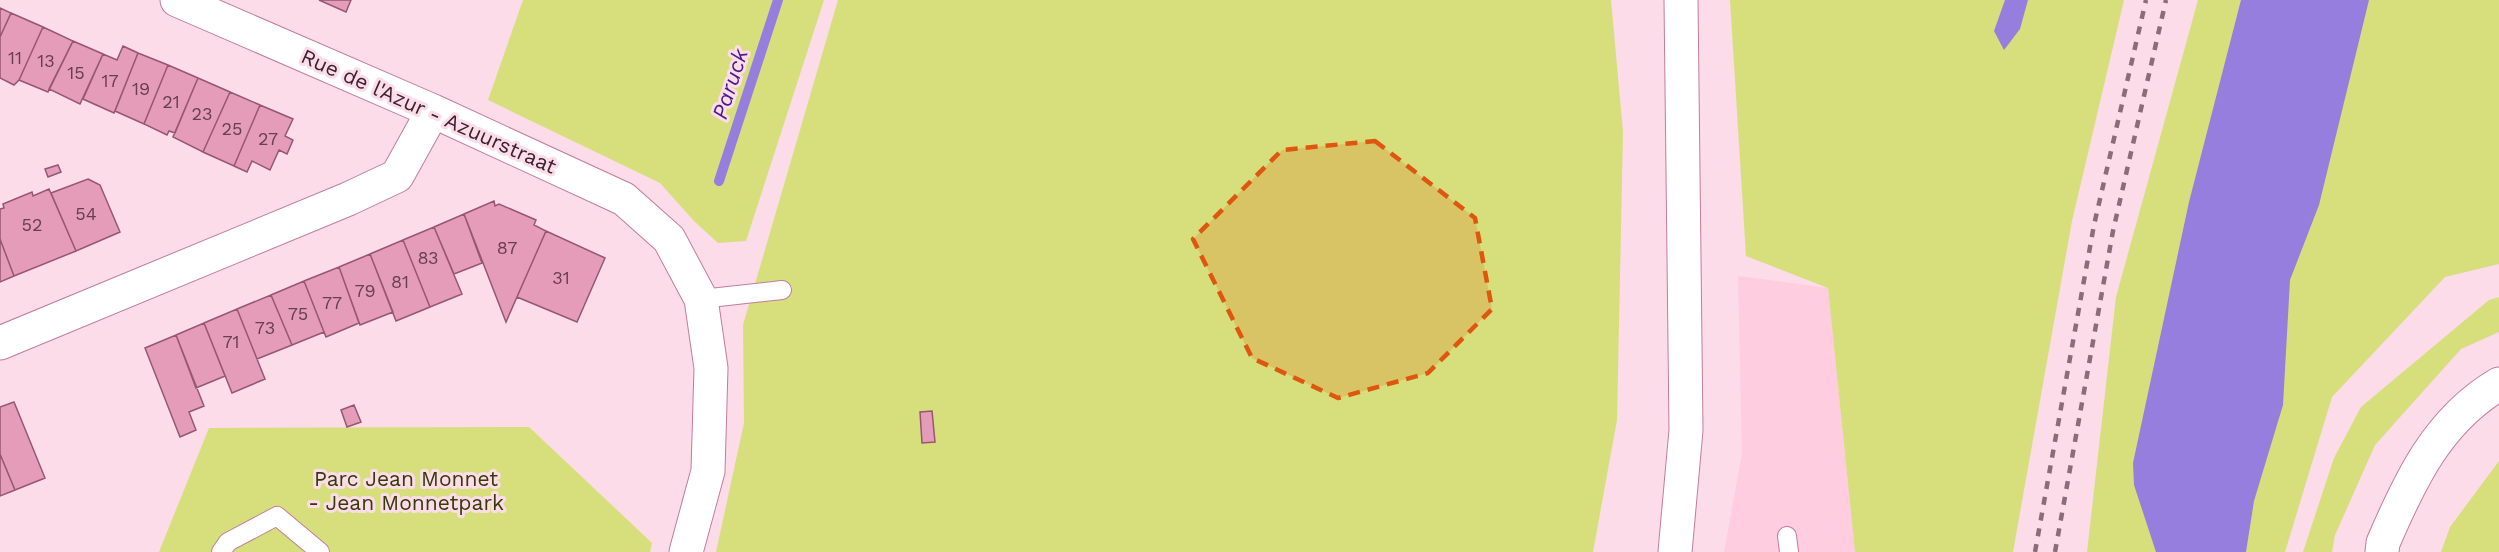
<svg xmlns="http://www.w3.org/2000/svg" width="2499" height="552" viewBox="0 0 2499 552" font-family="'Work Sans',sans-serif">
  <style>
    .built { fill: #ffcce0 }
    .green { fill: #d6df7b }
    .water { fill: #957ede }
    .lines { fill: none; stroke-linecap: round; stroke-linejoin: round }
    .stream { stroke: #957ede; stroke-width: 10 }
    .building { fill: #e49cb9; stroke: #975672; stroke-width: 1.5 }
    .lane-casing { stroke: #c27d9a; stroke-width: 20 }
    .street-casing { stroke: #c27d9a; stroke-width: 35 }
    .secondary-casing { stroke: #c27d9a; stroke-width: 35 }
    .highway-casing { stroke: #c27d9a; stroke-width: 35 }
    .lane { stroke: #fff; stroke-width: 18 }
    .street { stroke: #fff; stroke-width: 33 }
    .secondary { stroke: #fff; stroke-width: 33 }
    .highway { stroke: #fff; stroke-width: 33 }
    .rail { stroke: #8a6d79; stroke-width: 4.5; stroke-dasharray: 8 8; stroke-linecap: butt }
    .marked { fill: #df560e; fill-opacity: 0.2; stroke: #df560e; stroke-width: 4.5; stroke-dasharray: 12 8; stroke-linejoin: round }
    .labels { text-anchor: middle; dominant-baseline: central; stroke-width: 6; stroke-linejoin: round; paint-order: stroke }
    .number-label { font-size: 18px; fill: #674050 }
    .street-label { font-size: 21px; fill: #3d212d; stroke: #fbdce8 }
    .park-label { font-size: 21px; fill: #363a07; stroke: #fbdce8 }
    .water-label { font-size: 22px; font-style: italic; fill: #471b8c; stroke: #fbdce8 }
  </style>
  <rect width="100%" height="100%" fill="#fbdce8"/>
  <path class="built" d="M 1738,276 L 1828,288 L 1855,552 L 1724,552 L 1742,454 Z"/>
  <path class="green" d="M 523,0 L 824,0 L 746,241 L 718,243 L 694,221 L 660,183 L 488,100 Z
    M 838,0 L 1611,0 L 1623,132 L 1617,420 L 1593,552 L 716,552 L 744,423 L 743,325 Z
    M 1730,0 L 2124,0 L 2072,221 L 2013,552 L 1855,552 L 1828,288 L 1746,256 Z
    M 2198,0 L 2499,0 L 2499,264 L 2445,277 L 2332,397 L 2285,552 L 2087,552 L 2116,297 Z
    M 2499,297 L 2499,332 L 2461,349 L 2375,445 L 2335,535 L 2332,552 L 2303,552 L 2334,458 L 2361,407 L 2489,300 Z
    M 529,427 L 652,543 L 650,552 L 159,552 L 209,428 Z
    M 2499,461 L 2499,552 L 2441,552 L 2450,527 Z"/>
  <path class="water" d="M 2005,0 L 2028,0 L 2020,29 L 2004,50 L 1994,31 Z
    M 2241,0 L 2369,0 L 2319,205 L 2290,280 L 2283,405 L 2254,501 L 2246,552 L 2156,552 L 2134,485 L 2133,463 L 2189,202 Z"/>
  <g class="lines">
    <path class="stream" d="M 719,181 L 778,0"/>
  </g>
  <path class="building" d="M 319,0 L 351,0 L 346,12 Z
    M 0,8 L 11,13 L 0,37 Z
    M 11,13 L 43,27 L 19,80 L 14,85 L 0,78 L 0,37 Z
    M 43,27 L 73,41 L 48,92 L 19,80 Z
    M 73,41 L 103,54 L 80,104 L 49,89 Z
    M 123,46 L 138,53 L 114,113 L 83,99 L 103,54 L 117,60 Z
    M 138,53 L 168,65 L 144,124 L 115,111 Z
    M 168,65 L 198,78 L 175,133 L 169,131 L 167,135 L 144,124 Z
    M 198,78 L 230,92 L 203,152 L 173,137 Z
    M 230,92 L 260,105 L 234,166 L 203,152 Z
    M 260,105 L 293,119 L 285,136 L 293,140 L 287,154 L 279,150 L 270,170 L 252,161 L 247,172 L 234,166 Z
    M 58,165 L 61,172 L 48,177 L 45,169 Z
    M 88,179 L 100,185 L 120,232 L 76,251 L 51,193 Z
    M 49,189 L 76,251 L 14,276 L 0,239 L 0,209 L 4,208 L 3,204 L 32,192 L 33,196 Z
    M 494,201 L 495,206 L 499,204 L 536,220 L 534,225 L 546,231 L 506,322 L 464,214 Z
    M 464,214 L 482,263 L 454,274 L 434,227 Z
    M 434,227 L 462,294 L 430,307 L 403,240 Z
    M 546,231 L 605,258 L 577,322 L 517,297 Z
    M 0,239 L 14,276 L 0,282 Z
    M 403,240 L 430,307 L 396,321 L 370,254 Z
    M 370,254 L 393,312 L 360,325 L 339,267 Z
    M 339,267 L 359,323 L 326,337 L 304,281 Z
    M 304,281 L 324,332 L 292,345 L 271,295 Z
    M 271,295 L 292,345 L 257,359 L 237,309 Z
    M 237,309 L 265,379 L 232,393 L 204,323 Z
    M 204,323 L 225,376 L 196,388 L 176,335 Z
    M 176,335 L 204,406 L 189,412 L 196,430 L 180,437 L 145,348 Z
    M 14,402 L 45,478 L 15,490 L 0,454 L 0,407 Z
    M 354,405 L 361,422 L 347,427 L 341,410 Z
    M 932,411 L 935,442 L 922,443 L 920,412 Z
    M 0,454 L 15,490 L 0,496 Z"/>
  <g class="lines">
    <defs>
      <path id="lane" d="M 701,299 L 782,290
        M 1787,536 L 1789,552
        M 221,552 L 228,542 L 277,516 L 320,552"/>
      <path id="street" d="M 177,0 L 433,111 L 624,199 L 669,239 L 701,299 L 711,368 L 708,471 L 686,552
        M 0,343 L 348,199 L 397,176 L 433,111"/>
      <path id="secondary" d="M 1675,552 L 1686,430 L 1681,0"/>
      <path id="highway" d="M 2382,552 L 2383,543 C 2410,480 2438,420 2499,384"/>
    </defs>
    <use href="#lane" class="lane-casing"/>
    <use href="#street" class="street-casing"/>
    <use href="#secondary" class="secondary-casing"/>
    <use href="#highway" class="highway-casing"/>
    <use href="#lane" class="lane"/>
    <use href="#street" class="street"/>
    <use href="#secondary" class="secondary"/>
    <use href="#highway" class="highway"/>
    <path class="rail" d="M 2035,552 L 2094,225 L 2146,0
      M 2055,552 L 2113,231 L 2166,0"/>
  </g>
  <path class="marked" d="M 1375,141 L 1475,218 L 1492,309 L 1428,373 L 1338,398 L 1252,358 L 1193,239 L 1282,150 Z"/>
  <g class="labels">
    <g class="number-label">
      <text x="15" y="57">11</text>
      <text x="46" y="60">13</text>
      <text x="76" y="72">15</text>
      <text x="110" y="80">17</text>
      <text x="141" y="88">19</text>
      <text x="171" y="101">21</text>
      <text x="202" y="113">23</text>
      <text x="232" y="128">25</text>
      <text x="268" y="138">27</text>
      <text x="86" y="213">54</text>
      <text x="32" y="224">52</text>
      <text x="507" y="247">87</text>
      <text x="428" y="257">83</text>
      <text x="561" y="277">31</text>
      <text x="400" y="281">81</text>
      <text x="365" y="290">79</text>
      <text x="332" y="302">77</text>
      <text x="298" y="313">75</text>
      <text x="265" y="327">73</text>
      <text x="231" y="341">71</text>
    </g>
    <g class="street-label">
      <text transform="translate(429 111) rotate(24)">Rue de l'Azur - Azuurstraat</text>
    </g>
    <g class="park-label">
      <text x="406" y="478">Parc Jean Monnet<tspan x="406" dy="24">- Jean Monnetpark</tspan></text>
    </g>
    <g class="water-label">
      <text transform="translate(730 84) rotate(-72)">Paruck</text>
    </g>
  </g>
</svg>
